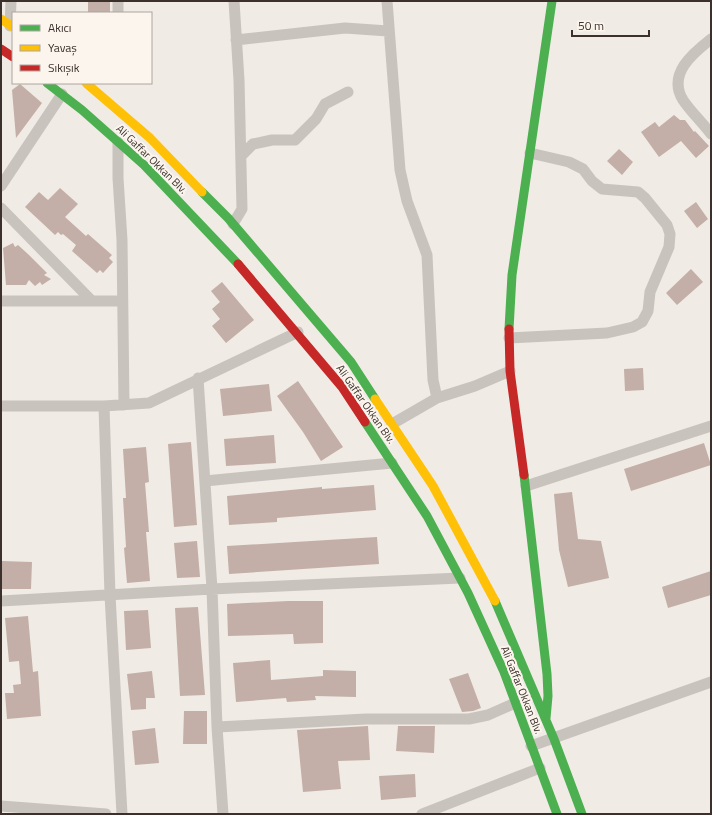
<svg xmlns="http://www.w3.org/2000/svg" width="712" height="815" viewBox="0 0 712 815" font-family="'Titillium Web',sans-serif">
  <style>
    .building { fill: #c3afa7 }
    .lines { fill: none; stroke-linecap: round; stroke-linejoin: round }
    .street { stroke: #c9c3be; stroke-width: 11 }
    .fast { stroke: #4caf50; stroke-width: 9 }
    .slow { stroke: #ffc107; stroke-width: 9 }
    .jam { stroke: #c62828; stroke-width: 9 }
    .labels { text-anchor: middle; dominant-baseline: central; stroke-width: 4; stroke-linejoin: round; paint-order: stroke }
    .street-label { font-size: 11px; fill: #3b302b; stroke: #fbf5ee }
  </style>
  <rect width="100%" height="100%" fill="#f0ebe5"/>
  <path class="building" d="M 88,1 L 110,1 L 110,13 L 88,13 Z
    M 20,84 L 42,103 L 16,138 L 12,90 Z
    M 674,115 L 680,120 L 685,120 L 694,132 L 695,131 L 709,146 L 696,158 L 681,141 L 659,157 L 641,132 L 655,122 L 659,127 Z
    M 619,149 L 633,162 L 622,175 L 607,161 Z
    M 60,188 L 78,204 L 65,217 L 86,236 L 88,234 L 112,255 L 109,258 L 113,262 L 103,273 L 100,270 L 97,273 L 72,251 L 76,245 L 63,234 L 61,235 L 58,232 L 55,235 L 25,207 L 39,192 L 48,200 Z
    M 696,202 L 708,219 L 697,228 L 684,211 Z
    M 13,243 L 15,247 L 18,245 L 29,255 L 47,273 L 44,275 L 51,279 L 42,285 L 40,282 L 35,286 L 29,280 L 26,285 L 6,285 L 3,248 Z
    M 691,269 L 703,282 L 677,305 L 666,293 Z
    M 222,282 L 254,320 L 226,343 L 212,326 L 220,319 L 212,309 L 220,302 L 211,291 Z
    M 643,368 L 644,390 L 625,391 L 624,369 Z
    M 298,381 L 343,447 L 321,461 L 303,432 L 277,396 Z
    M 269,384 L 272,411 L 223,416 L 220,389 Z
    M 274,435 L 276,463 L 226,466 L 224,439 Z
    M 191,442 L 197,525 L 174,527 L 168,444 Z
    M 704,443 L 711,465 L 631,491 L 624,469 Z
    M 146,447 L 149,482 L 145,483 L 149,532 L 146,532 L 150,581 L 127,583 L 124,548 L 126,547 L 123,498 L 126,498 L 123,449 Z
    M 374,485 L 376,510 L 277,518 L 277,522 L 229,525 L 227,496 L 322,487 L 322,489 Z
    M 572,492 L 578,539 L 601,541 L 609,578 L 568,587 L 559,550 L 554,494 Z
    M 377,537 L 379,564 L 229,574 L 227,546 Z
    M 197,541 L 200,577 L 177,578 L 174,543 Z
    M 1,561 L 32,562 L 31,589 L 1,589 Z
    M 711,571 L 711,595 L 668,608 L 662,587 Z
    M 288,601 L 323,601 L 323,643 L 294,644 L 293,634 L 228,636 L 227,604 Z
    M 198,607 L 205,695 L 180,696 L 175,608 Z
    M 148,610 L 151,648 L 126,650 L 124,611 Z
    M 28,616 L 33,672 L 38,671 L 41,716 L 7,719 L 5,693 L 14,693 L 13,685 L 21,684 L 19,661 L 9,662 L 5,618 Z
    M 270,660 L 271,680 L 323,676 L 323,670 L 356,671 L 356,697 L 315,696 L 316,700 L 287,702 L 286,698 L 236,702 L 233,663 Z
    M 152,671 L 155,698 L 146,698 L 146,709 L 131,710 L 127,674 Z
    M 468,673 L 481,708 L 473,711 L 462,712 L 449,679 Z
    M 184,711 L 207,711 L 207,744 L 183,744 Z
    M 368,726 L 370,760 L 338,761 L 341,789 L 303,792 L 297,730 Z
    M 398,726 L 435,726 L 434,753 L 396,751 Z
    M 155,728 L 159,763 L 135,765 L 132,731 Z
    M 415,774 L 416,797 L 381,800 L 379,776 Z"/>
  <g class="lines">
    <path class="street" d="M 387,1 L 400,170 L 407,201 L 427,255 L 433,380 L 437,398
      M 118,13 L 118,1
      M 10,26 L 11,1
      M 711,39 C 693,53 667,74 683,100 C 691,112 702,122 711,134
      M 236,40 L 345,28 L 388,31
      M 118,142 L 118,178 L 122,240 L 124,405
      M 241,156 L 253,144 L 272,140 L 295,140 L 316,119 L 325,104 L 348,92
      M 1,186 L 62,94
      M 1,208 L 92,301
      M 233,224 L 242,209 L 239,80 L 234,1
      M 1,301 L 122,301
      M 509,338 L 607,333 L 633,327 L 642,322 L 648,311 L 650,292 L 669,247 L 670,234 L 667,225 L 645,198 L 638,192 L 602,189 L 592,181 L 583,169 L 569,162 L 530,153
      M 198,378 L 212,589 L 217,727 L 223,814
      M 1,406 L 104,406 L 149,403 L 298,332
      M 104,406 L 110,595 L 122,814
      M 392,424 L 437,398 L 475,386 L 510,371
      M 205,481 L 392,463
      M 526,486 L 711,426
      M 1,601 L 212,589 L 460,578
      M 217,727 L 366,719 L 469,719 L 488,715 L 515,703
      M 531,746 L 711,682
      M 1,806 L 106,814
      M 422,814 L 540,768"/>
    <path class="fast" d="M 47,83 L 82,110 L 144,165 L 238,264
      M 202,192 L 228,218 L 351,362 L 375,399
      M 509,329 L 512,275 L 552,1
      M 365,422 L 427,516 L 468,593 L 504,672 L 557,814
      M 524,475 L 547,674 L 548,696 L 546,718
      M 495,601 L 554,739 L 582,814"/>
    <path class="slow" d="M 1,19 L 13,27
      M 86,83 L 150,138 L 202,192
      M 375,399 L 433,486 L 495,601"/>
    <path class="jam" d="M 1,49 L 13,57
      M 238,264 L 342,387 L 365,422
      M 509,329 L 510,371 L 524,475"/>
  </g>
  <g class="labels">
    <g class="street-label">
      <text transform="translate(152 159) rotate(44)">Ali Gaffar Okkan Blv.</text>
      <text transform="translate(366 404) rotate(55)">Ali Gaffar Okkan Blv.</text>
      <text transform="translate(522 690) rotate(68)">Ali Gaffar Okkan Blv.</text>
    </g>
  </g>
  <rect width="712" height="815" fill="none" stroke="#3b302b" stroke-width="4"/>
  <rect x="12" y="12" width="140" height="72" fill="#fbf5ee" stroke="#aea6a0"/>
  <rect x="20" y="25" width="20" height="6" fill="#4caf50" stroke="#aea6a0"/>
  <text x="48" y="32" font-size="12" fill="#3b302b">Akıcı</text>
  <rect x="20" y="45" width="20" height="6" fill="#ffc107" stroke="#aea6a0"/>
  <text x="48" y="52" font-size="12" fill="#3b302b">Yavaş</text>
  <rect x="20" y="65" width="20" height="6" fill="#c62828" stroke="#aea6a0"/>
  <text x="48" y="72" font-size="12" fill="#3b302b">Sıkışık</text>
  <path d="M572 30v6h77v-6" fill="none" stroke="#3b302b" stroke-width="2"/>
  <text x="578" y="30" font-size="12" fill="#3b302b" stroke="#fbf5ee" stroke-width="3" paint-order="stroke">50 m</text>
</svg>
